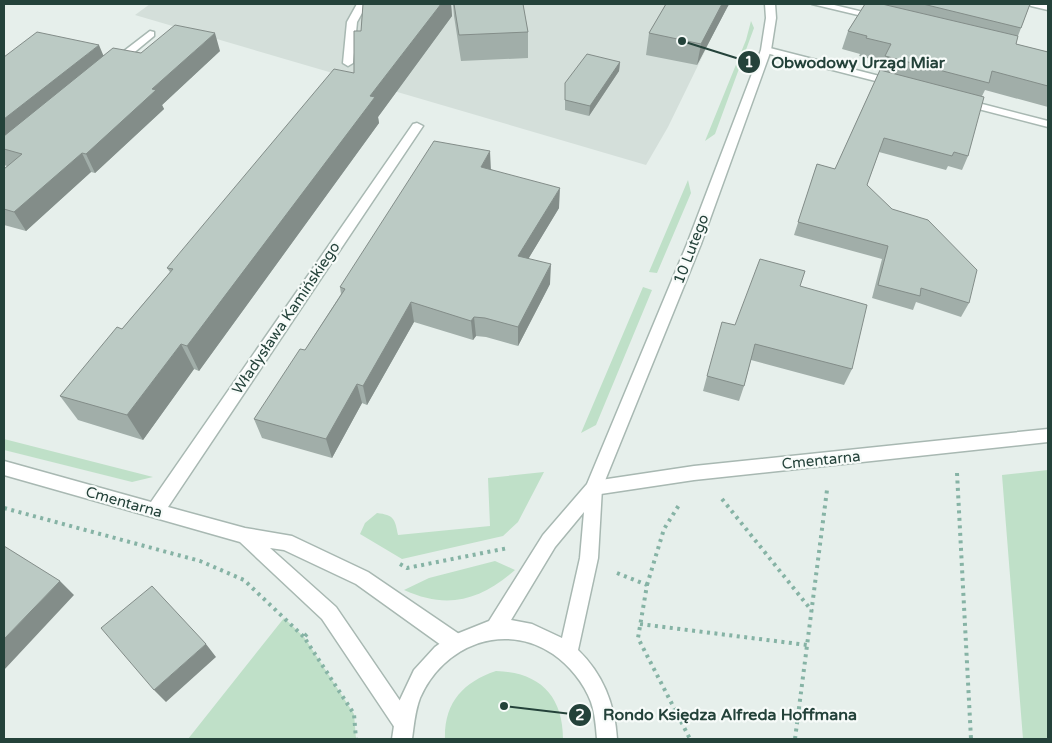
<svg xmlns="http://www.w3.org/2000/svg" width="1052" height="743" viewBox="0 0 1052 743" font-family="'Varela Round',sans-serif">
  <style>
    .built { fill: #d4dfda }
    .green { fill: #bfe0c8 }
    .lines { fill: none; stroke-linecap: round; stroke-linejoin: round }
    .service-casing { stroke: #a8b8b2; stroke-width: 3 }
    .minor-casing { stroke: #a8b8b2; stroke-width: 3 }
    .tertiary-casing { stroke: #a8b8b2; stroke-width: 3 }
    .path { stroke: #86b3a5; stroke-width: 4; stroke-dasharray: 3 4.5; stroke-linecap: butt }
    .service { fill: #fff; fill-rule: evenodd }
    .minor { fill: #fff; fill-rule: evenodd }
    .tertiary { fill: #fff; fill-rule: evenodd }
    .wall { fill: #a1aea9 }
    .shaded-wall { fill: #838d89 }
    .building { fill: #bbcac4; stroke: #838d89 }
    .labels { text-anchor: middle; dominant-baseline: central; stroke-width: 4.5; stroke-linejoin: round; paint-order: stroke }
    .street-label { font-size: 15px; fill: #24423a; stroke: #f7fbf9 }
    .leader { fill: none; stroke: #24423a; stroke-width: 2 }
    .callout-dot { fill: #24423a; stroke: #f7fbf9; stroke-width: 2 }
    .mark-label { font-size: 15px; text-anchor: middle; font-weight: bold; fill: #fff }
    .callout-label { font-size: 16px; text-anchor: middle; font-weight: bold; fill: #24423a; stroke: #f7fbf9; stroke-width: 4.5; stroke-linejoin: round; paint-order: stroke }
  </style>
  <rect width="100%" height="100%" fill="#e6efeb"/>
  <path class="built" d="M 150,4 L 731,4 L 726,8 L 668,127 L 646,165 L 135,15 Z"/>
  <path class="green" d="M 751,21 L 754,28 L 715,134 L 705,141 L 746,40 Z
    M 688,180 L 691,193 L 657,273 L 649,272 Z
    M 643,287 L 652,290 L 596,425 L 581,433 Z
    M 4,439 L 153,477 L 132,482 L 4,450 Z
    M 1048,470 L 1048,739 L 1023,739 L 1002,475 Z
    M 544,472 L 518,522 L 503,536 L 402,559 L 360,534 L 365,523 L 377,513 C 394,515 395,519 398,535 L 490,526 L 488,478 Z
    M 495,561 L 515,570 C 480,600 448,610 404,590 L 429,578 Z
    M 284,618 L 304,637 L 354,714 L 356,739 L 188,739 Z
    M 496,671 C 539,672 563,695 563,739 L 445,739 C 444,703 463,682 496,671 Z"/>
  <g class="lines">
    <defs>
      <path id="service" d="M 357,4 L 367,4 L 357,22 L 353,63 L 348,66 L 343,63 L 347,22 Z
        M 812,4 L 830,4 L 884,17 L 879,20 Z
        M 1029,4 L 1048,4 L 1048,10 L 1031,6 Z"/>
      <path id="minor" d="M 150,31 L 154,32 L 154,36 L 119,65 L 111,65 L 111,61 Z
        M 766,47 L 899,81 L 900,83 L 895,86 L 762,52 L 762,48 Z
        M 963,99 L 1048,121 L 1048,127 L 959,104 L 959,100 Z
        M 417,123 L 423,126 L 168,507 L 245,528 L 292,536 L 368,572 L 462,636 L 464,643 L 462,650 L 455,652 L 448,650 L 356,584 L 284,550 L 270,548 L 336,607 L 409,714 L 412,721 L 409,728 L 402,731 L 395,728 L 322,619 L 240,542 L 4,475 L 4,461 L 151,502 L 413,124 Z
        M 1048,429 L 1048,442 L 694,480 L 594,495 L 588,493 L 586,488 L 588,483 L 594,481 L 694,466 Z"/>
      <path id="tertiary" d="M 765,4 L 775,4 L 776,18 L 771,50 L 701,244 L 602,488 L 598,558 L 578,650 C 603,674 615,705 617,739 L 597,739 C 596,726 595,714 591,702 C 584,683 569,665 553,654 C 504,621 443,645 420,698 C 415,711 414,725 412,739 L 392,739 L 397,706 L 414,670 L 435,647 L 449,637 L 489,621 L 543,535 L 587,484 L 687,244 L 761,50 L 766,18 ZM 584,512 L 580,558 L 562,638 L 532,624 L 511,620 L 555,547 Z"/>
    </defs>
    <use href="#service" class="service-casing"/>
    <use href="#minor" class="minor-casing"/>
    <use href="#tertiary" class="tertiary-casing"/>
    <path class="path" d="M 957,473 L 971,739
      M 722,499 L 812,611
      M 4,508 L 200,561 L 244,580 L 304,637
      M 400,564 L 407,568 L 508,548
      M 617,573 L 647,585 L 638,638 L 690,739
      M 647,585 L 664,529 L 679,505
      M 640,624 L 807,645
      M 307,634 L 304,637 L 354,714 L 356,739
      M 795,739 L 827,490 L 824,490"/>
    <use href="#service" class="service"/>
    <use href="#minor" class="minor"/>
    <use href="#tertiary" class="tertiary"/>
  </g>
  <path class="wall" d="M 363,4 L 451,4 L 452,16 L 378,117 L 379,123 L 199,371 L 194,369 L 143,440 L 78,420 L 60,396 L 122,329 L 170,272 L 167,268 L 354,73 L 361,31 Z
    M 453,4 L 523,4 L 528,32 L 528,58 L 461,61 L 454,16 Z
    M 666,4 L 729,4 L 697,65 L 646,55 L 649,33 Z
    M 865,4 L 1030,4 L 1018,36 L 1016,44 L 1048,52 L 1048,107 L 985,90 L 982,96 L 968,156 L 962,170 L 948,166 L 946,170 L 879,152 L 867,185 L 969,303 L 961,317 L 916,302 L 913,310 L 872,298 L 882,259 L 794,235 L 817,164 L 835,169 L 880,70 L 883,62 L 859,56 L 860,54 L 842,49 L 848,31 Z
    M 220,51 L 162,105 L 164,109 L 95,173 L 91,172 L 26,231 L 4,225 L 4,169 L 7,166 L 4,165 L 4,57 L 103,55 Z
    M 620,62 L 619,71 L 589,116 L 565,110 L 565,83 Z
    M 491,169 L 559,208 L 528,259 L 550,284 L 518,346 L 486,337 L 476,336 L 473,340 L 414,322 L 367,405 L 362,403 L 332,458 L 262,438 L 254,419 L 305,350 L 341,294 L 340,287 Z
    M 800,286 L 852,369 L 844,385 L 751,360 L 744,386 L 739,401 L 703,391 L 707,376 L 735,325 Z"/>
  <path class="shaded-wall" d="M 441,4 L 451,4 L 452,16 L 378,117 L 379,123 L 199,371 L 187,346 L 370,96 Z
    M 722,4 L 729,4 L 697,65 L 701,44 Z
    M 215,33 L 220,51 L 162,105 L 164,109 L 95,173 L 86,154 L 152,89 Z
    M 99,45 L 107,64 L 4,147 L 4,119 Z
    M 620,62 L 619,71 L 589,116 L 590,106 Z
    M 490,151 L 491,171 L 481,167 Z
    M 82,153 L 91,172 L 26,231 L 14,212 Z
    M 560,188 L 559,208 L 518,276 L 518,256 Z
    M 551,264 L 550,284 L 518,346 L 518,327 Z
    M 411,302 L 414,322 L 367,405 L 363,386 Z
    M 474,317 L 476,336 L 473,340 L 471,321 Z
    M 181,344 L 194,369 L 143,440 L 127,415 Z
    M 357,384 L 362,403 L 332,458 L 326,439 Z
    M 60,581 L 74,595 L 4,670 L 4,639 Z
    M 206,644 L 216,657 L 166,702 L 154,690 Z"/>
  <path class="building" d="M 363,4 L 441,4 L 370,96 L 375,97 L 187,346 L 181,344 L 127,415 L 60,396 L 117,327 L 122,329 L 173,269 L 167,268 L 334,69 L 354,73 L 354,31 L 361,31 Z
    M 454,4 L 523,4 L 528,32 L 459,35 Z
    M 666,4 L 722,4 L 701,44 L 649,33 Z
    M 865,4 L 882,4 L 1018,36 L 1016,44 L 1048,52 L 1048,86 L 992,71 L 989,83 L 885,56 L 891,44 L 866,38 L 867,36 L 848,31 Z
    M 923,4 L 1030,4 L 1021,28 Z
    M 175,25 L 215,33 L 152,89 L 156,90 L 86,154 L 82,153 L 14,212 L 4,209 L 4,169 L 22,154 L 4,149 L 4,136 L 113,48 L 141,53 Z
    M 37,32 L 99,45 L 4,119 L 4,57 Z
    M 587,54 L 620,62 L 590,106 L 565,100 L 565,83 Z
    M 880,70 L 984,97 L 968,156 L 954,152 L 952,156 L 884,138 L 867,185 L 892,209 L 928,220 L 977,270 L 969,303 L 921,288 L 920,296 L 878,285 L 888,246 L 798,222 L 817,164 L 835,169 Z
    M 434,141 L 490,151 L 481,167 L 560,188 L 518,256 L 551,264 L 518,327 L 485,318 L 474,317 L 471,321 L 411,302 L 363,386 L 357,384 L 326,439 L 254,419 L 300,349 L 305,350 L 345,289 L 340,287 Z
    M 760,259 L 805,271 L 800,286 L 867,305 L 852,369 L 755,344 L 744,386 L 707,376 L 722,322 L 735,325 Z
    M 4,546 L 60,581 L 4,639 Z
    M 152,586 L 206,644 L 154,690 L 101,628 Z"/>
  <g class="labels">
    <g class="street-label">
      <text transform="translate(691 249) rotate(-69)">10 Lutego</text>
      <text transform="translate(286 318) rotate(-56)">Władysława Kamińskiego</text>
      <text transform="translate(821 460) rotate(-6)">Cmentarna</text>
      <text transform="translate(124 502) rotate(16)">Cmentarna</text>
    </g>
  </g>
  <path class="leader" d="M682 41L749 62M504 706L580 715"/>
  <g class="callout-dot">
    <circle cx="682" cy="41" r="5"/>
    <circle cx="504" cy="706" r="5"/>
    <circle cx="749" cy="62" r="12"/>
    <circle cx="580" cy="715" r="12"/>
  </g>
  <g class="mark-label">
    <text x="749" y="67">1</text>
    <text x="580" y="720">2</text>
  </g>
  <g class="callout-label">
    <text x="858" y="68">Obwodowy Urząd Miar</text>
    <text x="730" y="720">Rondo Księdza Alfreda Hoffmana</text>
  </g>
  <rect width="1052" height="743" fill="none" stroke="#24423a" stroke-width="10"/>
</svg>
